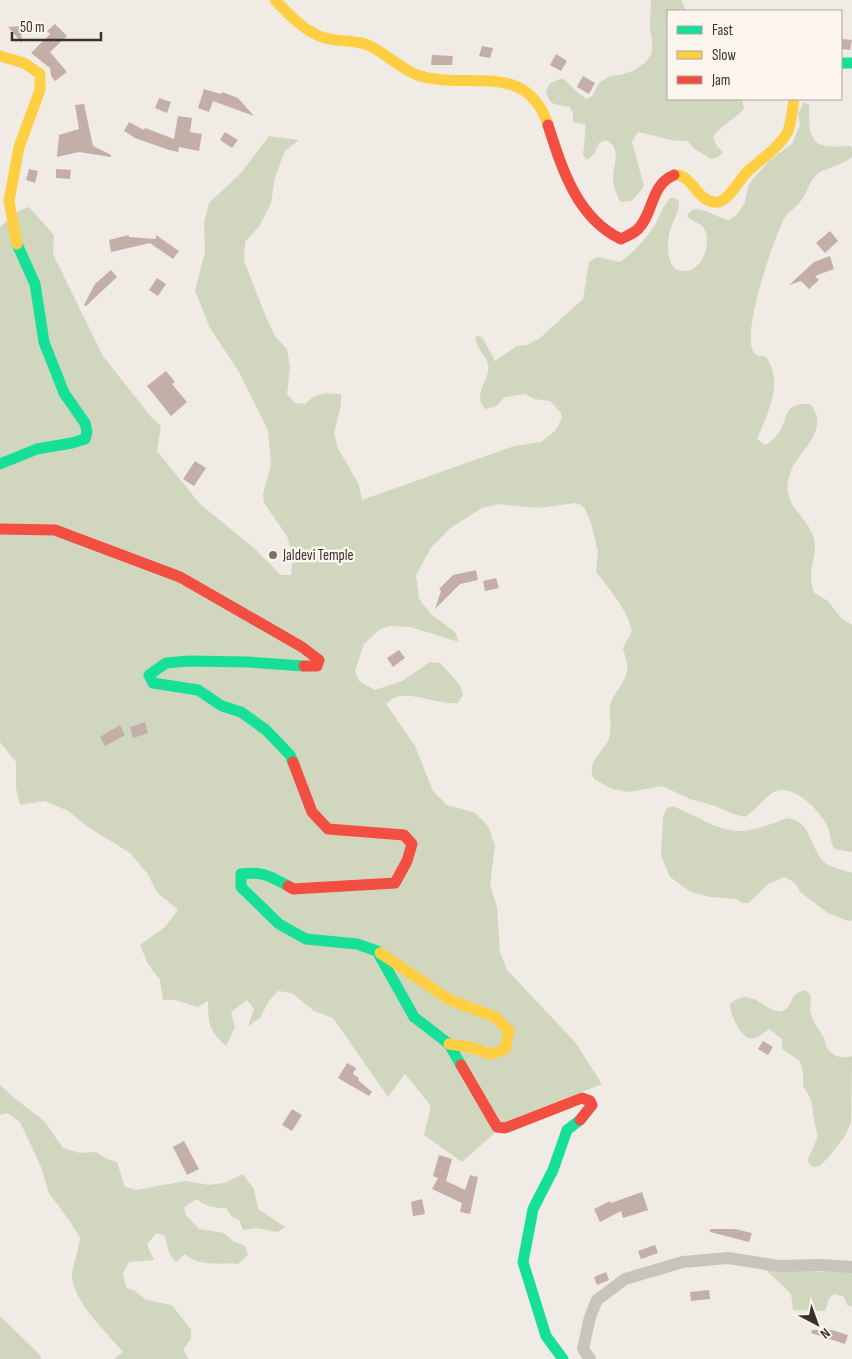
<svg xmlns="http://www.w3.org/2000/svg" width="852" height="1359" viewBox="0 0 852 1359" font-family="'Sofia Sans Condensed',sans-serif">
  <style>
    .green { fill: #d1d6bf }
    .building { fill: #c3afa7 }
    .lines { fill: none; stroke-linecap: round; stroke-linejoin: round }
    .street { stroke: #c9c3be; stroke-width: 12 }
    .fast { stroke: #16e098; stroke-width: 11 }
    .slow { stroke: #ffcf43; stroke-width: 11 }
    .jam { stroke: #f24e42; stroke-width: 11 }
    .poi-dot { fill: #7a716c; stroke: #fbf5ee; stroke-width: 2 }
    .labels { text-anchor: middle; dominant-baseline: central; stroke-width: 5; stroke-linejoin: round; paint-order: stroke }
    .poi-label { font-size: 15px; fill: #3b302b; stroke: #fbf5ee; text-anchor: start }
  </style>
  <rect width="100%" height="100%" fill="#f0ebe5"/>
  <path class="green" d="M 651,0 L 681,0 L 686,10 L 687,11 L 668,11 L 668,99 L 742,99 L 744,109 C 736,118 716,129 713,138 L 717,146 L 723,152 L 718,157 L 711,159 L 695,149 L 687,141 C 670,142 655,135 638,132 L 632,142 L 644,186 L 638,194 L 631,201 L 620,202 C 617,194 613,187 613,179 C 613,164 623,147 605,140 L 599,143 L 594,154 L 587,160 L 583,155 L 586,125 L 573,122 L 573,114 L 570,107 C 556,104 550,107 546,91 L 550,83 L 563,78 L 575,90 L 586,99 L 592,96 L 599,83 L 610,76 L 621,75 L 633,71 L 646,62 L 652,53 L 652,39 L 650,28 Z
    M 804,102 L 809,105 C 809,142 811,149 850,146 L 852,148 L 852,157 C 842,166 821,169 815,176 C 809,184 806,194 800,202 C 795,208 788,212 784,219 C 773,240 742,332 753,351 C 755,356 761,356 766,357 C 784,383 768,412 757,439 L 765,445 C 773,442 780,432 783,424 C 786,419 786,412 790,409 C 795,404 803,404 810,404 C 833,431 795,452 789,476 C 782,506 804,513 813,535 C 818,550 811,563 811,577 C 811,582 813,588 814,593 L 828,601 L 841,618 L 852,625 L 852,852 L 835,849 C 830,843 831,835 828,827 C 821,812 793,782 774,792 C 763,798 757,810 745,817 L 734,814 L 715,806 L 690,799 L 662,786 L 629,792 L 612,789 L 594,779 C 586,762 601,754 608,741 C 614,728 607,715 611,702 C 615,691 625,683 627,671 C 629,664 624,655 623,648 L 632,631 C 627,609 610,590 596,572 L 598,552 L 591,523 L 585,509 L 581,505 L 576,503 L 538,508 L 499,504 L 482,508 L 449,529 L 431,548 L 416,575 L 419,599 L 431,614 L 455,632 L 459,642 L 410,627 L 389,626 L 379,630 L 364,644 L 355,671 L 359,681 L 375,690 L 402,681 L 430,662 L 440,663 L 460,685 L 463,695 L 458,703 C 438,705 414,692 396,697 C 392,698 390,701 386,704 L 415,746 L 433,791 L 447,805 L 475,813 L 488,826 L 495,845 L 490,885 L 497,907 L 500,952 L 507,970 L 575,1042 L 602,1084 L 508,1121 L 462,1162 L 424,1135 L 431,1106 L 405,1074 L 388,1097 L 333,1018 L 314,1011 L 292,993 L 278,991 L 269,1001 L 260,1018 L 248,1026 L 254,1009 L 247,1000 L 231,1012 L 235,1028 L 226,1046 C 209,1032 208,1022 208,1001 L 198,1007 L 175,1000 L 163,1000 L 160,980 L 148,964 L 140,945 L 165,927 L 178,910 L 157,892 L 147,873 L 130,853 L 88,827 L 68,811 L 45,801 L 20,805 L 16,788 L 16,762 L 0,742 L 0,227 L 20,210 L 29,207 L 54,235 L 53,254 L 103,356 L 152,418 L 161,426 L 157,451 L 200,504 L 254,548 L 281,575 L 291,575 L 293,556 L 287,536 L 264,503 L 263,494 L 271,465 L 268,430 L 239,372 L 210,328 L 195,291 L 205,252 L 204,222 L 209,203 L 241,173 L 269,136 L 299,140 L 285,151 L 275,177 L 271,203 L 260,225 L 245,242 L 244,261 L 266,317 L 275,336 L 287,349 L 290,367 L 287,394 L 295,403 L 305,404 C 317,392 325,393 341,394 L 341,405 L 334,434 L 338,448 L 359,485 L 362,500 L 514,446 L 541,442 L 555,431 L 562,418 L 561,413 L 550,401 L 534,399 L 525,394 L 505,397 L 496,406 L 486,409 C 473,399 485,384 488,372 C 491,355 473,350 476,336 L 482,337 L 495,361 L 517,346 L 527,345 L 540,338 L 583,299 L 589,262 L 597,257 L 620,262 C 633,253 646,239 655,225 C 660,216 662,207 670,198 L 675,198 L 679,201 C 679,213 673,220 670,231 C 667,241 666,266 678,270 C 700,277 712,247 705,230 C 701,222 692,222 687,216 C 694,199 717,219 729,220 L 737,215 L 745,202 L 748,187 L 753,179 L 770,160 L 792,144 L 800,125 L 798,114 Z
    M 672,806 C 695,814 717,832 742,831 C 755,831 775,822 788,818 C 812,821 810,850 825,863 C 832,868 844,870 852,873 L 852,920 L 848,921 L 828,913 L 800,892 L 795,883 L 785,877 L 768,884 L 749,903 L 743,903 L 736,899 L 710,897 L 691,892 L 670,877 L 661,856 L 663,817 L 667,808 Z
    M 804,990 C 816,995 808,1004 811,1014 C 813,1023 819,1029 824,1038 C 825,1041 825,1045 828,1049 C 833,1057 844,1059 852,1056 L 851,1122 L 845,1136 L 828,1158 L 819,1166 L 814,1167 L 809,1164 L 808,1159 L 818,1136 L 815,1125 L 811,1099 L 803,1086 L 803,1072 L 800,1061 L 782,1049 L 782,1039 L 769,1029 C 755,1040 748,1044 738,1027 C 734,1020 730,1012 730,1004 C 753,984 766,1015 782,1011 C 792,1008 790,998 797,993 C 799,992 802,991 804,990 Z
    M 0,1085 L 13,1097 L 44,1121 L 63,1148 L 80,1153 L 96,1152 L 107,1159 L 117,1162 L 125,1187 L 136,1190 L 185,1181 L 209,1185 L 224,1183 L 243,1174 L 254,1189 L 258,1209 L 285,1227 L 278,1232 L 256,1228 L 243,1230 L 239,1220 L 232,1217 L 226,1208 C 215,1208 206,1207 197,1199 L 184,1207 L 186,1215 L 199,1229 L 224,1233 L 233,1241 L 245,1246 L 248,1255 L 238,1264 C 222,1263 196,1266 185,1254 L 176,1262 L 169,1253 L 165,1236 L 156,1233 L 147,1245 L 154,1260 L 129,1262 L 123,1273 L 126,1288 L 134,1290 L 146,1300 L 172,1305 L 191,1330 L 191,1339 L 183,1350 L 189,1359 L 114,1359 L 123,1352 C 107,1333 73,1301 72,1276 C 72,1268 79,1248 80,1238 L 71,1223 L 49,1193 L 41,1167 L 20,1122 L 7,1113 L 0,1115 Z
    M 764,1268 L 799,1269 L 819,1272 L 842,1269 L 852,1271 L 852,1307 L 847,1305 L 844,1297 L 834,1294 L 829,1299 L 825,1311 L 793,1310 L 791,1294 Z
    M 0,1316 L 40,1355 L 41,1359 L 0,1359 Z"/>
  <path class="building" d="M 55,24 L 67,36 L 50,52 L 67,72 L 55,81 L 51,76 L 50,68 L 31,53 L 50,34 L 47,31 Z
    M 21,26 L 22,43 L 8,27 Z
    M 841,39 L 852,40 L 850,50 L 841,49 Z
    M 482,46 L 493,48 L 490,58 L 479,56 Z
    M 556,54 L 567,61 L 561,71 L 550,65 Z
    M 432,55 L 453,56 L 452,65 L 431,65 Z
    M 583,76 L 595,83 L 589,94 L 577,87 Z
    M 204,89 L 221,94 L 222,92 L 238,98 L 254,116 L 213,101 L 209,112 L 198,108 Z
    M 159,98 L 171,102 L 167,113 L 155,108 Z
    M 84,104 L 93,146 L 111,155 L 111,157 L 79,152 L 57,157 L 59,135 L 79,129 L 75,105 Z
    M 178,116 L 192,118 L 190,132 L 202,134 L 199,151 L 179,147 L 178,152 L 169,150 L 135,138 L 124,131 L 129,122 L 144,130 L 145,128 L 174,139 Z
    M 225,132 L 238,140 L 232,148 L 220,140 Z
    M 29,169 L 38,171 L 35,183 L 26,180 Z
    M 56,169 L 71,170 L 70,179 L 56,178 Z
    M 830,231 L 838,241 L 825,253 L 816,243 Z
    M 129,235 L 129,237 L 156,239 L 156,235 L 179,251 L 173,259 L 150,243 L 111,252 L 109,240 Z
    M 830,256 L 834,269 L 815,276 L 819,280 L 809,289 L 801,281 L 789,285 L 814,262 Z
    M 111,270 L 117,277 L 86,306 L 84,305 L 95,284 Z
    M 157,278 L 166,284 L 158,296 L 149,290 Z
    M 166,371 L 175,382 L 172,384 L 187,402 L 171,416 L 147,386 Z
    M 195,461 L 206,468 L 194,486 L 183,479 Z
    M 476,570 L 478,580 L 460,584 L 435,609 L 441,591 L 439,589 L 453,575 Z
    M 496,578 L 499,588 L 485,591 L 483,581 Z
    M 399,650 L 405,658 L 393,667 L 387,658 Z
    M 145,722 L 148,733 L 133,738 L 130,727 Z
    M 120,725 L 125,735 L 105,746 L 100,737 Z
    M 763,1041 L 773,1047 L 768,1055 L 758,1049 Z
    M 347,1063 L 356,1068 L 353,1074 L 359,1078 L 358,1080 L 372,1092 L 369,1096 L 338,1078 Z
    M 292,1109 L 302,1115 L 292,1131 L 282,1125 Z
    M 184,1141 L 199,1169 L 187,1175 L 173,1147 Z
    M 439,1155 L 452,1159 L 446,1181 L 465,1190 L 470,1175 L 478,1177 L 470,1214 L 460,1212 L 462,1203 L 432,1189 L 438,1178 L 433,1176 Z
    M 642,1192 L 648,1210 L 623,1218 L 621,1211 L 600,1222 L 594,1209 L 610,1201 L 611,1203 Z
    M 422,1199 L 425,1214 L 413,1216 L 411,1202 Z
    M 710,1229 L 735,1229 L 752,1233 L 749,1242 L 710,1232 Z
    M 655,1245 L 658,1253 L 641,1259 L 638,1251 Z
    M 606,1272 L 609,1280 L 597,1285 L 594,1277 Z
    M 709,1290 L 710,1299 L 691,1301 L 690,1292 Z
    M 812,1330 L 832,1330 L 848,1335 L 845,1344 L 811,1333 Z"/>
  <g class="lines">
    <path class="street" d="M 590,1359 L 583,1349 L 590,1317 L 597,1300 L 625,1279 L 683,1262 L 728,1258 L 779,1266 L 821,1265 L 852,1267"/>
    <path class="fast" d="M 841,63 L 852,63
      M 0,464 L 37,449 L 72,443 L 85,439 L 87,432 L 85,423 L 64,393 L 44,342 L 35,284 L 17,244
      M 293,762 L 290,755 L 266,730 L 241,712 L 222,706 L 198,690 L 153,683 L 149,675 L 166,663 L 189,661 L 248,662 L 304,666
      M 288,886 C 269,876 263,871 241,874 L 241,887 L 279,924 L 306,939 L 357,944 L 377,951 L 414,1017 L 449,1044 L 461,1065
      M 563,1359 L 546,1336 L 523,1262 L 533,1209 L 553,1170 L 567,1130 L 580,1120"/>
    <path class="slow" d="M 275,0 C 291,16 307,35 330,39 C 343,42 356,40 368,45 C 386,53 401,70 420,76 C 469,90 527,60 548,125
      M 0,56 L 24,63 L 40,74 L 40,90 L 19,147 L 9,201 L 17,244
      M 674,175 C 692,174 696,199 713,202 C 717,203 720,202 723,200 C 733,193 738,182 746,173 C 759,160 777,150 787,133 C 792,122 792,110 794,99
      M 380,953 L 450,1000 L 495,1017 L 509,1031 L 505,1049 L 491,1054 L 470,1047 L 449,1044"/>
    <path class="jam" d="M 548,125 C 562,169 577,218 621,239 C 627,236 633,234 638,229 C 654,213 650,185 674,175
      M 0,529 L 55,530 L 180,577 L 302,647 L 319,660 L 317,666 L 304,666
      M 288,886 L 293,889 L 395,883 L 407,861 L 412,844 L 404,835 L 328,829 L 312,812 L 293,762
      M 461,1065 L 497,1127 L 505,1128 L 582,1098 L 590,1101 L 592,1105 L 580,1120"/>
  </g>
  <circle class="poi-dot" cx="273" cy="555" r="5"/>
  <g class="labels">
    <g class="poi-label">
      <text x="283" y="555">Jaldevi Temple</text>
    </g>
  </g>
  <rect x="667" y="10" width="175" height="90" fill="#fbf5ee" stroke="#aea6a0"/>
  <rect x="677" y="26" width="25" height="8" fill="#16e098" stroke="#aea6a0"/>
  <text x="712" y="35" font-size="15" fill="#3b302b">Fast</text>
  <rect x="677" y="51" width="25" height="8" fill="#ffcf43" stroke="#aea6a0"/>
  <text x="712" y="60" font-size="15" fill="#3b302b">Slow</text>
  <rect x="677" y="76" width="25" height="8" fill="#f24e42" stroke="#aea6a0"/>
  <text x="712" y="85" font-size="15" fill="#3b302b">Jam</text>
  <g transform="translate(817 1324) rotate(139)" stroke="#fbf5ee" stroke-width="4" paint-order="stroke">
  <path d="M0-4L9 19L0 12L-9 19Z" fill="#3b302b"/>
  <text y="-8" font-size="14" font-weight="bold" text-anchor="middle" fill="#3b302b">N</text>
  </g>
  <path d="M12 32v8h89v-8" fill="none" stroke="#3b302b" stroke-width="2.5"/>
  <text x="20" y="32" font-size="15" fill="#3b302b" stroke="#fbf5ee" stroke-width="4" paint-order="stroke">50 m</text>
</svg>
